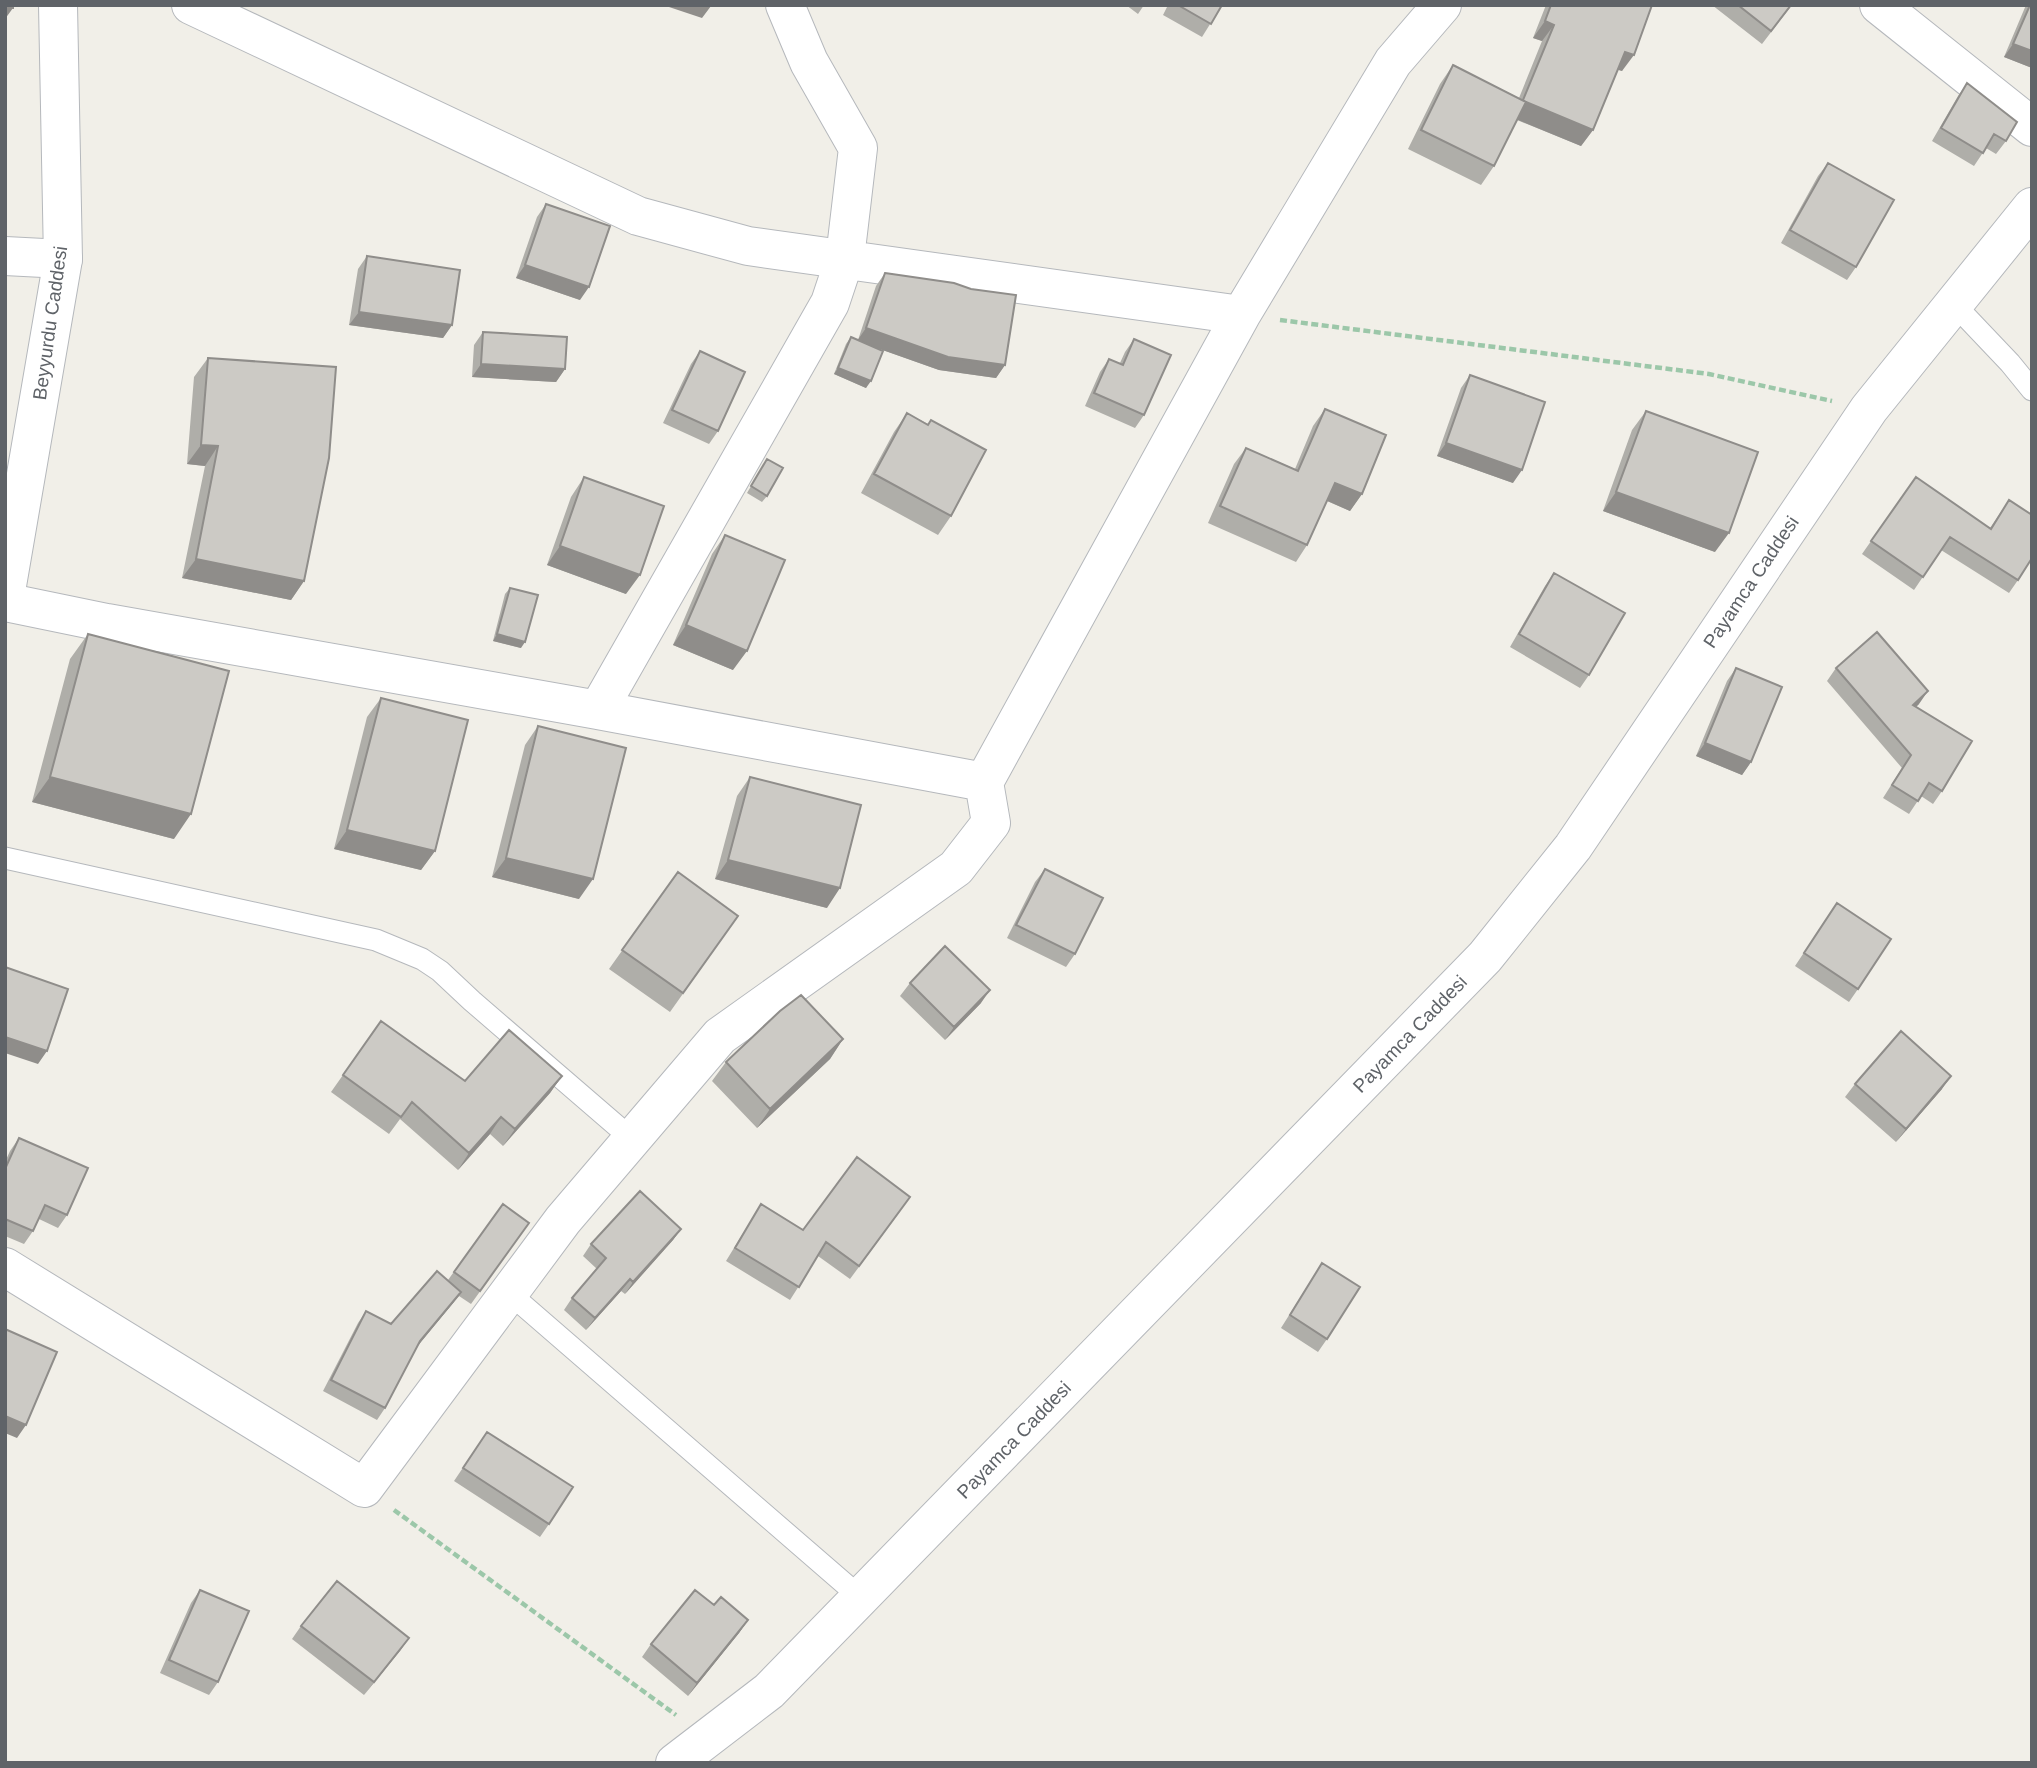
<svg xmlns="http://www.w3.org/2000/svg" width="2037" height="1768" viewBox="0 0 2037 1768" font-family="Helvetica,sans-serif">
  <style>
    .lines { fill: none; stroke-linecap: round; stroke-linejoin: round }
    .service-casing { stroke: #b5b8bc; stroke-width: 23 }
    .minor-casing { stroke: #b5b8bc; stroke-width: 40 }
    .tertiary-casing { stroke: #b5b8bc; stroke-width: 40 }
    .path { stroke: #9cc7a9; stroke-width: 4.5; stroke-dasharray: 7 3.5; stroke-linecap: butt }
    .service { stroke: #fff; stroke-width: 21 }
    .minor { stroke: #fff; stroke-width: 38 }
    .tertiary { stroke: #fff; stroke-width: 38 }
    .wall { fill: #afaea9 }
    .shaded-wall { fill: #8f8d8a }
    .building { fill: #cccac5; stroke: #8f8d8a; stroke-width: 2 }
    .labels { text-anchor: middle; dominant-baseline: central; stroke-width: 7; stroke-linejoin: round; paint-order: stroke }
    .street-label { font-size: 19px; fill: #5f6368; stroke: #fff }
  </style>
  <rect width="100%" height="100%" fill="#f1efe8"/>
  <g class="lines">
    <defs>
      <path id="service" d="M 1953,303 L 2010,363 L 2032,390
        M 5,858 L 376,940 L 422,959 L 440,971 L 472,1001 L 632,1139
        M 509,1293 L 860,1597"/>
      <path id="minor" d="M 191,5 L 638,216 L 748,246 L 1241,315 L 1393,62 L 1442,5
        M 1879,5 L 2032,127
        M 5,256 L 63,259
        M 5,602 L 107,623 L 598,710 L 830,303 L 845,258 L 858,148 L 809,62 L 785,5
        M 598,710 L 984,782 L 1241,315
        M 5,1267 L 364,1488 L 563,1220 L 720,1036 L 956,868 L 991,823 L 984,782"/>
      <path id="tertiary" d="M 5,597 L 63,259 L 58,5
        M 675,1763 L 769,1691 L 1485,957 L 1573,847 L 1869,409 L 2032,207"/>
    </defs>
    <use href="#service" class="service-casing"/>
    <use href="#minor" class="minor-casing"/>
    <use href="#tertiary" class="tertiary-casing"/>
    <path class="path" d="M 1280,320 L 1709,374 L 1832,401
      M 394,1510 L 676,1715"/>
    <use href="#service" class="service"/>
    <use href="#minor" class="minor"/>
    <use href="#tertiary" class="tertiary"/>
  </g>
  <path class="wall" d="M 1126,5 L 1144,5 L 1138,14 Z
    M 1168,5 L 1222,5 L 1202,37 L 1163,15 Z
    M 1546,5 L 1652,5 L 1622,71 L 1618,70 L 1593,130 L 1581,146 L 1517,120 L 1494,166 L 1481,185 L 1408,149 L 1440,84 L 1453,65 L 1519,98 L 1542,41 L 1533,38 Z
    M 1712,5 L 1792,5 L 1762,44 Z
    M 2026,5 L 2032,5 L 2032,68 L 2004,57 Z
    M 1967,83 L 2006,141 L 1996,154 L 1986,148 L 1974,166 L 1932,141 L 1958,96 Z
    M 1828,163 L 1856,267 L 1847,280 L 1781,243 L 1818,176 Z
    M 546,204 L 580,300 L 516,278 L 537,217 Z
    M 367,256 L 452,325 L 443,338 L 349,325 L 358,269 Z
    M 885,273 L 1005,365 L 996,378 L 939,370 L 880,349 L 866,388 L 834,374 L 846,344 L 851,337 L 858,340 L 876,286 Z
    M 483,332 L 565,369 L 556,382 L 472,377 L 474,345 Z
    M 1134,339 L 1144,415 L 1135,428 L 1085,406 L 1100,372 L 1109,359 L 1120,363 L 1125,352 Z
    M 700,351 L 718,431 L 709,444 L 663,423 L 691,364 Z
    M 208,358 L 304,581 L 291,600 L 182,578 L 205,466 L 187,464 L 194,377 Z
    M 1470,375 L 1513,483 L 1437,456 L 1461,388 Z
    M 1325,409 L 1362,494 L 1350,511 L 1327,501 L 1307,545 L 1296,562 L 1208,523 L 1234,464 L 1246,448 L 1295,469 L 1313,426 Z
    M 1646,411 L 1715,552 L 1603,511 L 1632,430 Z
    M 907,413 L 928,424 L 931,420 L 951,516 L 938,535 L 861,493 L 894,432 Z
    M 767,459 L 767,496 L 762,502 L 747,493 Z
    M 584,477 L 626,594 L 547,565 L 571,497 Z
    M 1916,477 L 1990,528 L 2009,500 L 2018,580 L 2009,593 L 1941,550 L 1914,590 L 1862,554 Z
    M 725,535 L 733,670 L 673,645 L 712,554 Z
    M 1554,573 L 1589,675 L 1580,688 L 1510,647 L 1545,586 Z
    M 510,588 L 521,648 L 493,641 L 505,594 Z
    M 88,634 L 174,839 L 32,802 L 70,659 Z
    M 1736,668 L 1751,762 L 1742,775 L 1696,756 L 1727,681 Z
    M 1836,668 L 1919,704 L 1916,707 L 1942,791 L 1933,804 L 1921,796 L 1909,814 L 1883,798 L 1902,768 L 1827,681 Z
    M 381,698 L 435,851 L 421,870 L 334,849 L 367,717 Z
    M 538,726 L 579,899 L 492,877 L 525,745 Z
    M 750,777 L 827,908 L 715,879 L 737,796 Z
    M 1045,869 L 1075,954 L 1066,967 L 1007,938 L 1035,882 Z
    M 678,872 L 738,916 L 670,1012 L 609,969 Z
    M 1837,903 L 1858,989 L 1849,1002 L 1795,966 Z
    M 910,983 L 981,1003 L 945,1040 L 900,996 Z
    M 381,1021 L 465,1081 L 562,1076 L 550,1093 L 503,1146 L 490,1134 L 458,1170 L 400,1119 L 389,1134 L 331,1092 Z
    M 843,1039 L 830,1059 L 757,1128 L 712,1081 L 726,1062 Z
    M 1855,1084 L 1942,1089 L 1896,1142 L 1845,1097 Z
    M 19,1138 L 67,1215 L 58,1228 L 39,1219 L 33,1231 L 24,1244 L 5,1236 L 5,1162 L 10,1151 Z
    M 503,1204 L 529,1223 L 471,1304 L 459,1296 L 417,1346 L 385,1408 L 377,1420 L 323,1391 L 358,1323 L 366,1311 L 391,1324 L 448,1280 Z
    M 761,1204 L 803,1230 L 901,1210 L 850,1279 L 818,1256 L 790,1300 L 726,1261 Z
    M 681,1229 L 673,1240 L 625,1294 L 621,1291 L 586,1330 L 564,1310 L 572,1298 L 597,1269 L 583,1256 L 591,1244 Z
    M 1322,1263 L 1327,1339 L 1318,1352 L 1281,1328 Z
    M 487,1432 L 549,1524 L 540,1537 L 454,1481 Z
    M 200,1590 L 218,1682 L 209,1695 L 160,1673 L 191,1603 Z
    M 714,1605 L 748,1620 L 739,1633 L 688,1696 L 642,1657 L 651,1644 Z
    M 301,1626 L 409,1638 L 364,1695 L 292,1639 Z"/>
  <path class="shaded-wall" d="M 663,5 L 711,6 L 702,18 Z
    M 5,8 L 13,8 L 5,19 Z
    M 1545,21 L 1554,25 L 1542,41 L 1533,38 Z
    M 2013,44 L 2032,51 L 2032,68 L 2004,57 Z
    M 1625,52 L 1634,55 L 1622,71 L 1614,68 Z
    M 1523,101 L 1593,130 L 1581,146 L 1511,117 Z
    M 525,265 L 589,287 L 580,300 L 516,278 Z
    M 359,312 L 452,325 L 443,338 L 349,325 Z
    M 866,328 L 1005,365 L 996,378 L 939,370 L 857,341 Z
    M 481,364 L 565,369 L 556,382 L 472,377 Z
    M 838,368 L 871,381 L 866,388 L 834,374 Z
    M 1446,443 L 1522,470 L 1513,483 L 1437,456 Z
    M 201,445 L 218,446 L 205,466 L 187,464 Z
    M 1335,483 L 1362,494 L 1350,511 L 1323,499 Z
    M 1616,492 L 1729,533 L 1715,552 L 1603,511 Z
    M 560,546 L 640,575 L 626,594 L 547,565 Z
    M 196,559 L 304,581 L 291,600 L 182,578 Z
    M 686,625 L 747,651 L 733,670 L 673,645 Z
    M 497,634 L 525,642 L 521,648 L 493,641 Z
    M 1928,691 L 1919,704 L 1904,718 L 1913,705 Z
    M 1705,743 L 1751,762 L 1742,775 L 1696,756 Z
    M 50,777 L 191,814 L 174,839 L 32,802 Z
    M 347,830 L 435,851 L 421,870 L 334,849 Z
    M 506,858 L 593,879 L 579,899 L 492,877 Z
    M 728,860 L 840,888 L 827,908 L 715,879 Z
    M 990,990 L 981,1003 L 945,1040 L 954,1027 Z
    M 5,1037 L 47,1051 L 38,1064 L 5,1053 Z
    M 843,1039 L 830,1059 L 757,1128 L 770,1109 Z
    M 562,1076 L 550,1093 L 503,1146 L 515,1129 Z
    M 1951,1076 L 1942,1089 L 1896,1142 L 1906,1129 Z
    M 501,1117 L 490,1134 L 458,1170 L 469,1153 Z
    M 681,1229 L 673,1240 L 625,1294 L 633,1282 Z
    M 630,1279 L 621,1291 L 586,1330 L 595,1318 Z
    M 461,1292 L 453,1303 L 412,1353 L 420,1341 Z
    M 5,1416 L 26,1425 L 17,1438 L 5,1433 Z
    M 748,1620 L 739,1633 L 688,1696 L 697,1683 Z
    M 409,1638 L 400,1651 L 364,1695 L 374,1682 Z"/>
  <path class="building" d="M 5,5 L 13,5 L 13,8 L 5,8 Z
    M 1178,5 L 1222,5 L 1211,24 Z
    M 1551,5 L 1652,5 L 1634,55 L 1625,52 L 1593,130 L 1526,102 L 1523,100 L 1554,25 L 1545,21 Z
    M 1738,5 L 1791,5 L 1771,31 Z
    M 2030,5 L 2032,5 L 2032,51 L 2013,44 Z
    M 1453,65 L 1526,102 L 1494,166 L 1421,130 Z
    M 1967,83 L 2017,122 L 2006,141 L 1994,134 L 1983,153 L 1941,128 Z
    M 1828,163 L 1894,200 L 1856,267 L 1790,230 Z
    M 546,204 L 610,226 L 589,287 L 525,265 Z
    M 367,256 L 460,270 L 452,325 L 359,312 Z
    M 885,273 L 954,283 L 971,289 L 1016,295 L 1005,365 L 948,357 L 866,328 Z
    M 483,332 L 567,337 L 565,369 L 481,364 Z
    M 851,337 L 883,351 L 871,381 L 838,368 Z
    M 1134,339 L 1171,355 L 1144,415 L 1094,393 L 1109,359 L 1123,365 Z
    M 700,351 L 745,372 L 718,431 L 672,410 Z
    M 208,358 L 336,367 L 329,458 L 304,581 L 196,559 L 218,446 L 201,445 Z
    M 1470,375 L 1545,402 L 1522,470 L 1446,443 Z
    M 1325,409 L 1386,435 L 1362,494 L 1335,483 L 1307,545 L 1220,506 L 1246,448 L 1298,471 Z
    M 1646,411 L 1758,452 L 1729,533 L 1616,492 Z
    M 907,413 L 928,425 L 931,420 L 986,450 L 951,516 L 874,474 Z
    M 767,459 L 783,468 L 767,496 L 751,486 Z
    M 584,477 L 664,506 L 640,575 L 560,546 Z
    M 1916,477 L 1991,529 L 2009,500 L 2032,515 L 2032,558 L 2018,580 L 1950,537 L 1923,577 L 1871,541 Z
    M 725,535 L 785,560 L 747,651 L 686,625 Z
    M 1554,573 L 1625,613 L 1589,675 L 1519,634 Z
    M 510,588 L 538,595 L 525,642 L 497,634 Z
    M 1877,632 L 1928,691 L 1913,705 L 1972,741 L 1942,791 L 1929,783 L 1918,801 L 1892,785 L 1911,755 L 1836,668 Z
    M 88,634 L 229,671 L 191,814 L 50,777 Z
    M 1736,668 L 1782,687 L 1751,762 L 1705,743 Z
    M 381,698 L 468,720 L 435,851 L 347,830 Z
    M 538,726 L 626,748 L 593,879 L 506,858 Z
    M 750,777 L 861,805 L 840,888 L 728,860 Z
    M 1045,869 L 1103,898 L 1075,954 L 1016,925 Z
    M 678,872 L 738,916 L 683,993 L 622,950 Z
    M 1837,903 L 1891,939 L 1858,989 L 1804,953 Z
    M 945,946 L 990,990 L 954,1027 L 910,983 Z
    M 5,967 L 68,989 L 47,1051 L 5,1037 Z
    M 801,995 L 843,1039 L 770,1109 L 726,1062 L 780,1011 Z
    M 381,1021 L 465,1081 L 509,1030 L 562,1076 L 515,1129 L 501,1117 L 469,1153 L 412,1102 L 401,1117 L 343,1075 Z
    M 1901,1031 L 1951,1076 L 1906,1129 L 1855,1084 Z
    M 19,1138 L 88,1168 L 67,1215 L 45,1205 L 33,1231 L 5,1219 L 5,1169 Z
    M 857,1157 L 910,1197 L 859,1266 L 826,1242 L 799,1287 L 735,1248 L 761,1204 L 803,1230 Z
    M 640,1191 L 681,1229 L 633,1282 L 630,1279 L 595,1318 L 572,1298 L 606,1258 L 591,1244 Z
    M 503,1204 L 529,1223 L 480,1291 L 454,1272 Z
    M 1322,1263 L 1360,1287 L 1327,1339 L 1290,1315 Z
    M 437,1271 L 461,1292 L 420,1341 L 385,1408 L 331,1380 L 366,1311 L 391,1324 Z
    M 5,1329 L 57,1352 L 26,1425 L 5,1416 Z
    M 487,1432 L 573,1487 L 549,1524 L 463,1468 Z
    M 337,1581 L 409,1638 L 374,1682 L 301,1626 Z
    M 200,1590 L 249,1611 L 218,1682 L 169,1660 Z
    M 695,1590 L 714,1605 L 721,1597 L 748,1620 L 697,1683 L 651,1644 Z"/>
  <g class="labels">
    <g class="street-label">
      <text transform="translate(50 323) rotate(-82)">Beyyurdu Caddesi</text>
      <text transform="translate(1751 582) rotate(-56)">Payamca Caddesi</text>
      <text transform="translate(1410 1034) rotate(-46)">Payamca Caddesi</text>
      <text transform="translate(1014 1440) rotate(-46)">Payamca Caddesi</text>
    </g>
  </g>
  <rect width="2037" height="1768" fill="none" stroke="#5f6368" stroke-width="14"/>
</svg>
